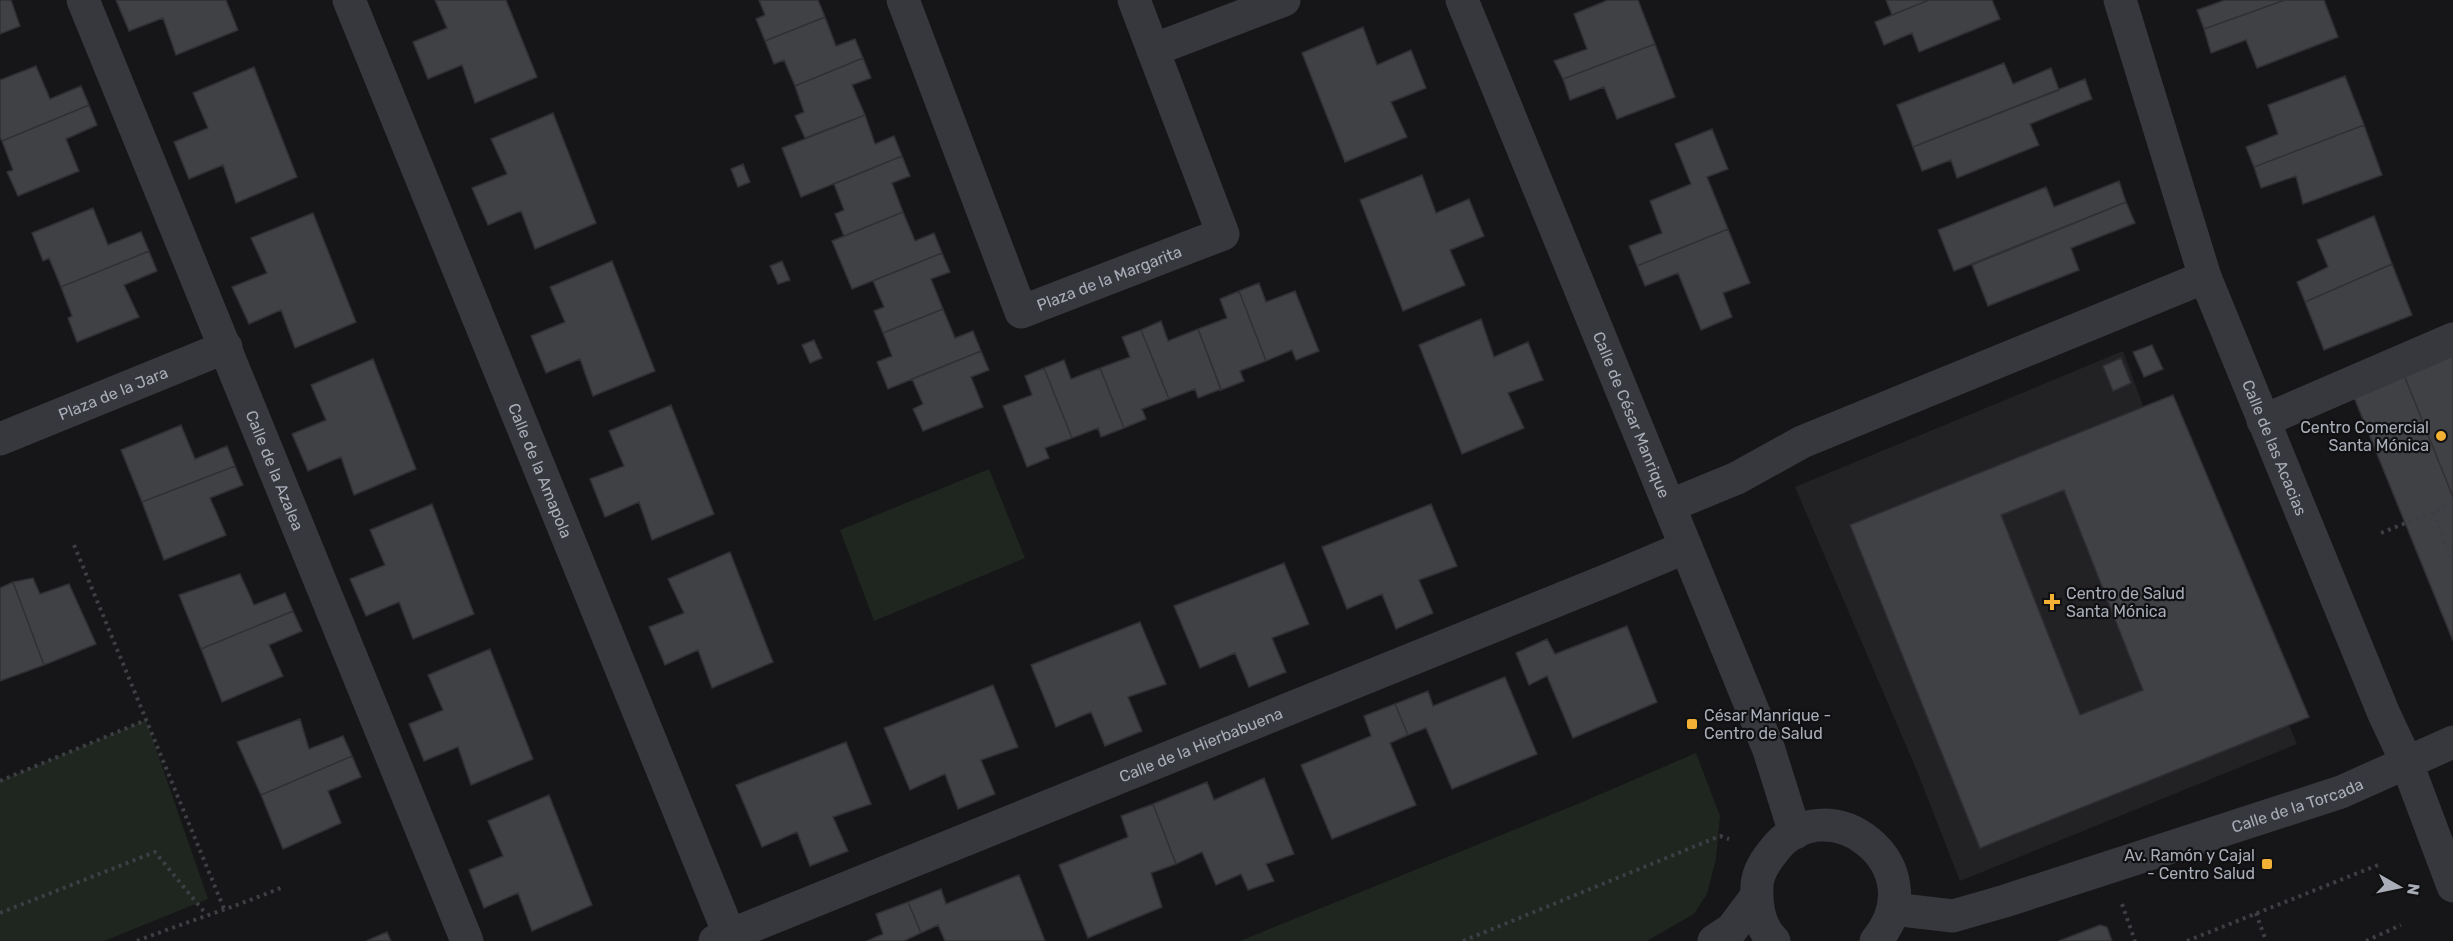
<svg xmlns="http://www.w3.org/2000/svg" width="2453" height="941" viewBox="0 0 2453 941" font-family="Rubik,sans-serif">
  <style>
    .built { fill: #222225 }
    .green { fill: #1e261f }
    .building { fill: #404145; stroke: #303034; stroke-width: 1.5; fill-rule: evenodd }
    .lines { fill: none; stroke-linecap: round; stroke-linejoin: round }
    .path { stroke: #3d3f44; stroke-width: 4; stroke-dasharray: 3 4.5; stroke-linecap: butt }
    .minor { stroke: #37383d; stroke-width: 33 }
    .poi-dot { fill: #f2b134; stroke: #111113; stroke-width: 2 }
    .labels { text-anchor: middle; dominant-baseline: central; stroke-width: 4.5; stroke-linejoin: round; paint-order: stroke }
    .street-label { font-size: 16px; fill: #a8adb8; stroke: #111113 }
    .poi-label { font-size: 16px; fill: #a8adb8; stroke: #111113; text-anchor: end }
  </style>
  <rect width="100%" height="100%" fill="#161618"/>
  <path class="built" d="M 2123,351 L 2143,406 L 2173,395 L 2309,717 L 2289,725 L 2297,744 L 1960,881 L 1917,771 L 1795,487 Z"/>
  <path class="green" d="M 989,469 L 1025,558 L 874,621 L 840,530 Z
    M 146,720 L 208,899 L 104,941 L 0,941 L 0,781 Z
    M 1696,753 L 1720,816 L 1716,859 L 1707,894 L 1694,914 L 1647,941 L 1240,941 L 1580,803 Z"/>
  <path class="building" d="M 0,0 L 11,0 L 20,26 L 0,34 Z
    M 116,0 L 226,0 L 238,30 L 176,55 L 163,18 L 129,31 Z
    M 435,0 L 506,0 L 537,77 L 475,103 L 462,65 L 428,79 L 413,42 L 447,28 Z
    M 759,0 L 818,0 L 825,17 L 765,41 L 756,19 L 765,15 Z
    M 1608,0 L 1638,0 L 1655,44 L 1563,79 L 1554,61 L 1587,49 L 1574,14 Z
    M 1886,0 L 1929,0 L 1892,15 Z
    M 1929,0 L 1992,0 L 2000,19 L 1919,52 L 1912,33 L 1884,45 L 1875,22 Z
    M 2225,0 L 2285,0 L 2204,29 L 2197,10 Z
    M 2285,0 L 2324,0 L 2338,37 L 2257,68 L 2246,40 L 2211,53 L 2204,29 Z
    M 825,17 L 836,46 L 855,39 L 863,58 L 795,86 L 784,60 L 774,64 L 765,41 Z
    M 1363,27 L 1377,65 L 1411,50 L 1426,88 L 1391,102 L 1407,137 L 1345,162 L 1302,53 Z
    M 1655,44 L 1675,97 L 1617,119 L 1604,87 L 1570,100 L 1563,79 Z
    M 863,58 L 871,78 L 852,85 L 865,115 L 805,138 L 795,116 L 804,112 L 795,86 Z
    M 2004,63 L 2013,84 L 2051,68 L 2059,90 L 1913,147 L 1897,105 Z
    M 36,66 L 50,99 L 81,86 L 89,105 L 2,141 L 0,137 L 0,80 Z
    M 254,67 L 297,177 L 236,203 L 223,165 L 189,179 L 174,142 L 208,128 L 193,93 Z
    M 2345,76 L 2364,125 L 2254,167 L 2246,147 L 2278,134 L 2268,105 Z
    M 2085,79 L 2092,99 L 2030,124 L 2039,145 L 1957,178 L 1951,160 L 1922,171 L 1913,147 Z
    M 89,105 L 97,125 L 66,139 L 79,171 L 18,196 L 7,172 L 13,170 L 2,141 Z
    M 553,113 L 596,223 L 535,249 L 521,211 L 488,225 L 472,188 L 507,174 L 491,139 Z
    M 865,115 L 875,144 L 894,136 L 902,156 L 801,197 L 782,148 Z
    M 2364,125 L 2382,175 L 2303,204 L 2296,176 L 2261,188 L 2254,167 Z
    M 1712,129 L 1728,169 L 1707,177 L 1728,229 L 1637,266 L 1629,246 L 1662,233 L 1650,201 L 1691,184 L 1675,144 Z
    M 902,156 L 910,176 L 892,183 L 903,212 L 844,236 L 835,214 L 844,210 L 834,184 Z
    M 743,164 L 750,182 L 738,187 L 731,169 Z
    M 1422,175 L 1436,213 L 1469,199 L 1484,236 L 1450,250 L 1465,285 L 1403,311 L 1360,200 Z
    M 2119,181 L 2126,202 L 1954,271 L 1938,230 L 2046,187 L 2054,207 Z
    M 2126,202 L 2135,223 L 2071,248 L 2079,270 L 1988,306 L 1972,265 Z
    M 93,208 L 108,245 L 141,232 L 149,251 L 61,287 L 49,258 L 43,261 L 32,233 Z
    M 903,212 L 915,241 L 934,233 L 942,253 L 852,289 L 832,241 Z
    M 313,213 L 356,322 L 295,348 L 281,310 L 249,324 L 232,287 L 267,273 L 251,238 Z
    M 2374,216 L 2392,264 L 2305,302 L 2297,282 L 2328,267 L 2317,240 Z
    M 1728,229 L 1750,283 L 1723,293 L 1732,317 L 1701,330 L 1678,273 L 1645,286 L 1637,266 Z
    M 149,251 L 157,271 L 124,285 L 139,317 L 77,342 L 68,318 L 72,316 L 61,287 Z
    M 942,253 L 950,272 L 931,279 L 943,309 L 883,333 L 874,311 L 884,307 L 873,281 Z
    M 612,261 L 655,371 L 593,396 L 580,359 L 546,373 L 531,336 L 565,322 L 550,287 Z
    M 782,261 L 790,280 L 778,284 L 770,266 Z
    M 2392,264 L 2412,315 L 2324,350 L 2305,302 Z
    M 1259,283 L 1266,302 L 1295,291 L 1319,351 L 1296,360 L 1292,350 L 1266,361 L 1239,291 Z
    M 1239,291 L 1266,361 L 1240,371 L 1244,381 L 1221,390 L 1198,329 L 1227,318 L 1220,299 Z
    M 943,309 L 955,338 L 973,331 L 981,351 L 888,389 L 877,362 L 892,356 L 883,333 Z
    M 1481,319 L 1494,357 L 1528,342 L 1543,380 L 1508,393 L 1524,428 L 1462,454 L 1419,345 Z
    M 1161,321 L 1168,341 L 1198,329 L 1221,389 L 1198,398 L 1195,389 L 1169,399 L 1141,330 Z
    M 1141,330 L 1169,399 L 1142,409 L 1146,419 L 1124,428 L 1100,368 L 1130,357 L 1122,337 Z
    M 814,340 L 822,358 L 810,363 L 802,345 Z
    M 2152,345 L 2163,369 L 2144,377 L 2133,352 Z
    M 981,351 L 989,370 L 971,377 L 983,407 L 923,431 L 913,409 L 923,404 L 912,379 Z
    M 2453,355 L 2453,497 L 2404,375 Z
    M 2121,358 L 2131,383 L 2113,391 L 2103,366 Z
    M 373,359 L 416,469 L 354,495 L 341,457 L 308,471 L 292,434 L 326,420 L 311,385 Z
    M 1064,360 L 1071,379 L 1100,368 L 1124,428 L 1101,437 L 1098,428 L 1072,438 L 1044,368 Z
    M 1044,368 L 1072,438 L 1045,448 L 1049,458 L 1027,467 L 1003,406 L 1032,395 L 1025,376 Z
    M 2404,375 L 2453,497 L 2453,641 L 2353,395 Z
    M 2173,395 L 2309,717 L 1980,848 L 1850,525 ZM 2064,490 L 2143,690 L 2080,715 L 2001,515 Z
    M 671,405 L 714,514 L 652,540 L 639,502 L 605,517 L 590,479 L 624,466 L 609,431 Z
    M 181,425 L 195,459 L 227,446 L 235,466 L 142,502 L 121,450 Z
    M 235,466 L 243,485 L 210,498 L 226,535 L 164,560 L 142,502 Z
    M 432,504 L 474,614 L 413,639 L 399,602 L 366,616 L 350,579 L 385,565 L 370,530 Z
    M 1431,504 L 1457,566 L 1419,580 L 1433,613 L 1396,629 L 1382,594 L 1347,609 L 1322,547 Z
    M 730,552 L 773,662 L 712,688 L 698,650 L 665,665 L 649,627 L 684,613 L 668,579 Z
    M 1284,563 L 1309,624 L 1272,638 L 1286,672 L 1249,687 L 1235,653 L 1200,668 L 1174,606 Z
    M 240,574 L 254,605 L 285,593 L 293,611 L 201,649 L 179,595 Z
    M 33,578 L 40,594 L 69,584 L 96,644 L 44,665 L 13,582 Z
    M 13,582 L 44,665 L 0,681 L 0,588 Z
    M 293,611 L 302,631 L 269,645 L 283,676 L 222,702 L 201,649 Z
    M 1140,622 L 1166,684 L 1128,697 L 1142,731 L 1105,746 L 1091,712 L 1056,727 L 1031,665 Z
    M 1627,626 L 1657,702 L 1573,738 L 1547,676 L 1529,685 L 1516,653 L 1547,639 L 1555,654 Z
    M 490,649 L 533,759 L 471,785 L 458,747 L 424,761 L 409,724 L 443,710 L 428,675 Z
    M 1505,677 L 1537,754 L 1452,789 L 1426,728 L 1408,735 L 1395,704 L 1428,691 L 1433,706 Z
    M 993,685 L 1018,747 L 981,760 L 995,794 L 958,809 L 945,774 L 910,790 L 884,728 Z
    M 1395,704 L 1408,735 L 1390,743 L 1416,805 L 1332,839 L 1301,765 L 1371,736 L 1364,716 Z
    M 300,719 L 309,749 L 343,736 L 352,756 L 261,795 L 237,742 Z
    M 846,742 L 871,804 L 833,817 L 848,851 L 810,866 L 797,832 L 762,847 L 736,785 Z
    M 352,756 L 361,777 L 328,791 L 341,823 L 283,849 L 261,795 Z
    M 1264,778 L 1294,854 L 1266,864 L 1274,881 L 1248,890 L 1241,874 L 1216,885 L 1202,852 L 1176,864 L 1153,804 L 1207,782 L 1214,800 Z
    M 549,795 L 592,905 L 532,931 L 518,893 L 484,908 L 469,870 L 503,856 L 488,821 Z
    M 1153,804 L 1176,864 L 1151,873 L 1162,907 L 1088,938 L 1059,865 L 1128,837 L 1121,816 Z
    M 1019,875 L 1045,941 L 945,941 L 938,925 L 921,933 L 908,902 L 941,889 L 946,904 Z
    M 908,902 L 921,933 L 904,941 L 867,941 L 883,934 L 876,914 Z
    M 2100,925 L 2107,927 L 2112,941 L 2059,941 Z
    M 387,932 L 391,941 L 366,941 Z"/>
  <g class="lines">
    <path class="path" d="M 2453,503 L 2433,512 L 2453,563
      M 2381,533 L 2433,512
      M 74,545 L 225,911
      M 0,781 L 146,720
      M 2122,904 L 2135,941
      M 0,913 L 155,852 L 206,914
      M 2256,913 L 2266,941
      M 137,941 C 186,922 235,907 283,887
      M 1463,941 L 1720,836 L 1729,839
      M 2187,941 L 2378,865
      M 2366,941 L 2401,925"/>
    <g class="minor">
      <path id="s1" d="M 83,0 L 467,941"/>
      <path id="s2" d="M 349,0 L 732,941"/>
      <path id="s3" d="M 903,0 L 1021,312 L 1223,234 L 1134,0"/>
      <path id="s4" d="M 1462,0 L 1769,750 L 1795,833"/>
      <path id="s5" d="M 2120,0 L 2205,277 L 2384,714 L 2406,761 L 2453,886"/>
      <path d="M 1153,50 L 1284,0"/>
      <path d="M 2263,421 L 2453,339"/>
      <path id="s6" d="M 0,439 L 226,347"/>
      <path d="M 1669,506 L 1737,478 L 1802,442 L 2205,277"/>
      <path id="s7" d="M 1893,909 L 1953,916 L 2005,901 L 2341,792 L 2453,742"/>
      <path id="s8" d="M 715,941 L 1610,579 L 1686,547"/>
      <path d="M 1714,941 L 1732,929 L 1756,897"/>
      <path d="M 1774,941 C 1759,927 1756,905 1757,885 C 1758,871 1766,860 1775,849 C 1829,783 1938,867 1876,941"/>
    </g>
  </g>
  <g class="poi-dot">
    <circle cx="2441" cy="436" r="6"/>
    <path d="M2049 593h6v6h6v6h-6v6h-6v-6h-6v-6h6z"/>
    <rect x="1686" y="718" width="12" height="12" rx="3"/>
    <rect x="2261" y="858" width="12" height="12" rx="3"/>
  </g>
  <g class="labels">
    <g class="street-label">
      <text stroke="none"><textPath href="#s3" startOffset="428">Plaza de la Margarita</textPath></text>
      <text stroke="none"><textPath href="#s6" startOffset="122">Plaza de la Jara</textPath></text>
      <text stroke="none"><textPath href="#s4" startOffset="448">Calle de César Manrique</textPath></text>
      <text stroke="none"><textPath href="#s5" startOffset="474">Calle de las Acacias</textPath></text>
      <text stroke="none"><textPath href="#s1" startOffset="508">Calle de la Azalea</textPath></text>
      <text stroke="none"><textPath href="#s2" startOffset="508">Calle de la Amapola</textPath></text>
      <text stroke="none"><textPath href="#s8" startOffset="524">Calle de la Hierbabuena</textPath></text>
      <text stroke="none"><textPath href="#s7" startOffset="422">Calle de la Torcada</textPath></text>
    </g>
    <g class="poi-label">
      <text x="2429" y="427">Centro Comercial<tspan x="2429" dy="18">Santa Mónica</tspan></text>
      <text x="2066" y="593" text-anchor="start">Centro de Salud<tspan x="2066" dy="18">Santa Mónica</tspan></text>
      <text x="1704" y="715" text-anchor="start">César Manrique -<tspan x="1704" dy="18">Centro de Salud</tspan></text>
      <text x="2255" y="855">Av. Ramón y Cajal<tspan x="2255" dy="18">- Centro Salud</tspan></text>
    </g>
  </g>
  <g transform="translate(2399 887) rotate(99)" stroke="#111113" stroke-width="4.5" paint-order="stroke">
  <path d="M0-4.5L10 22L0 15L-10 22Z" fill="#a8adb8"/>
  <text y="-9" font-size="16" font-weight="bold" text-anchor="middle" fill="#a8adb8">N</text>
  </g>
</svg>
